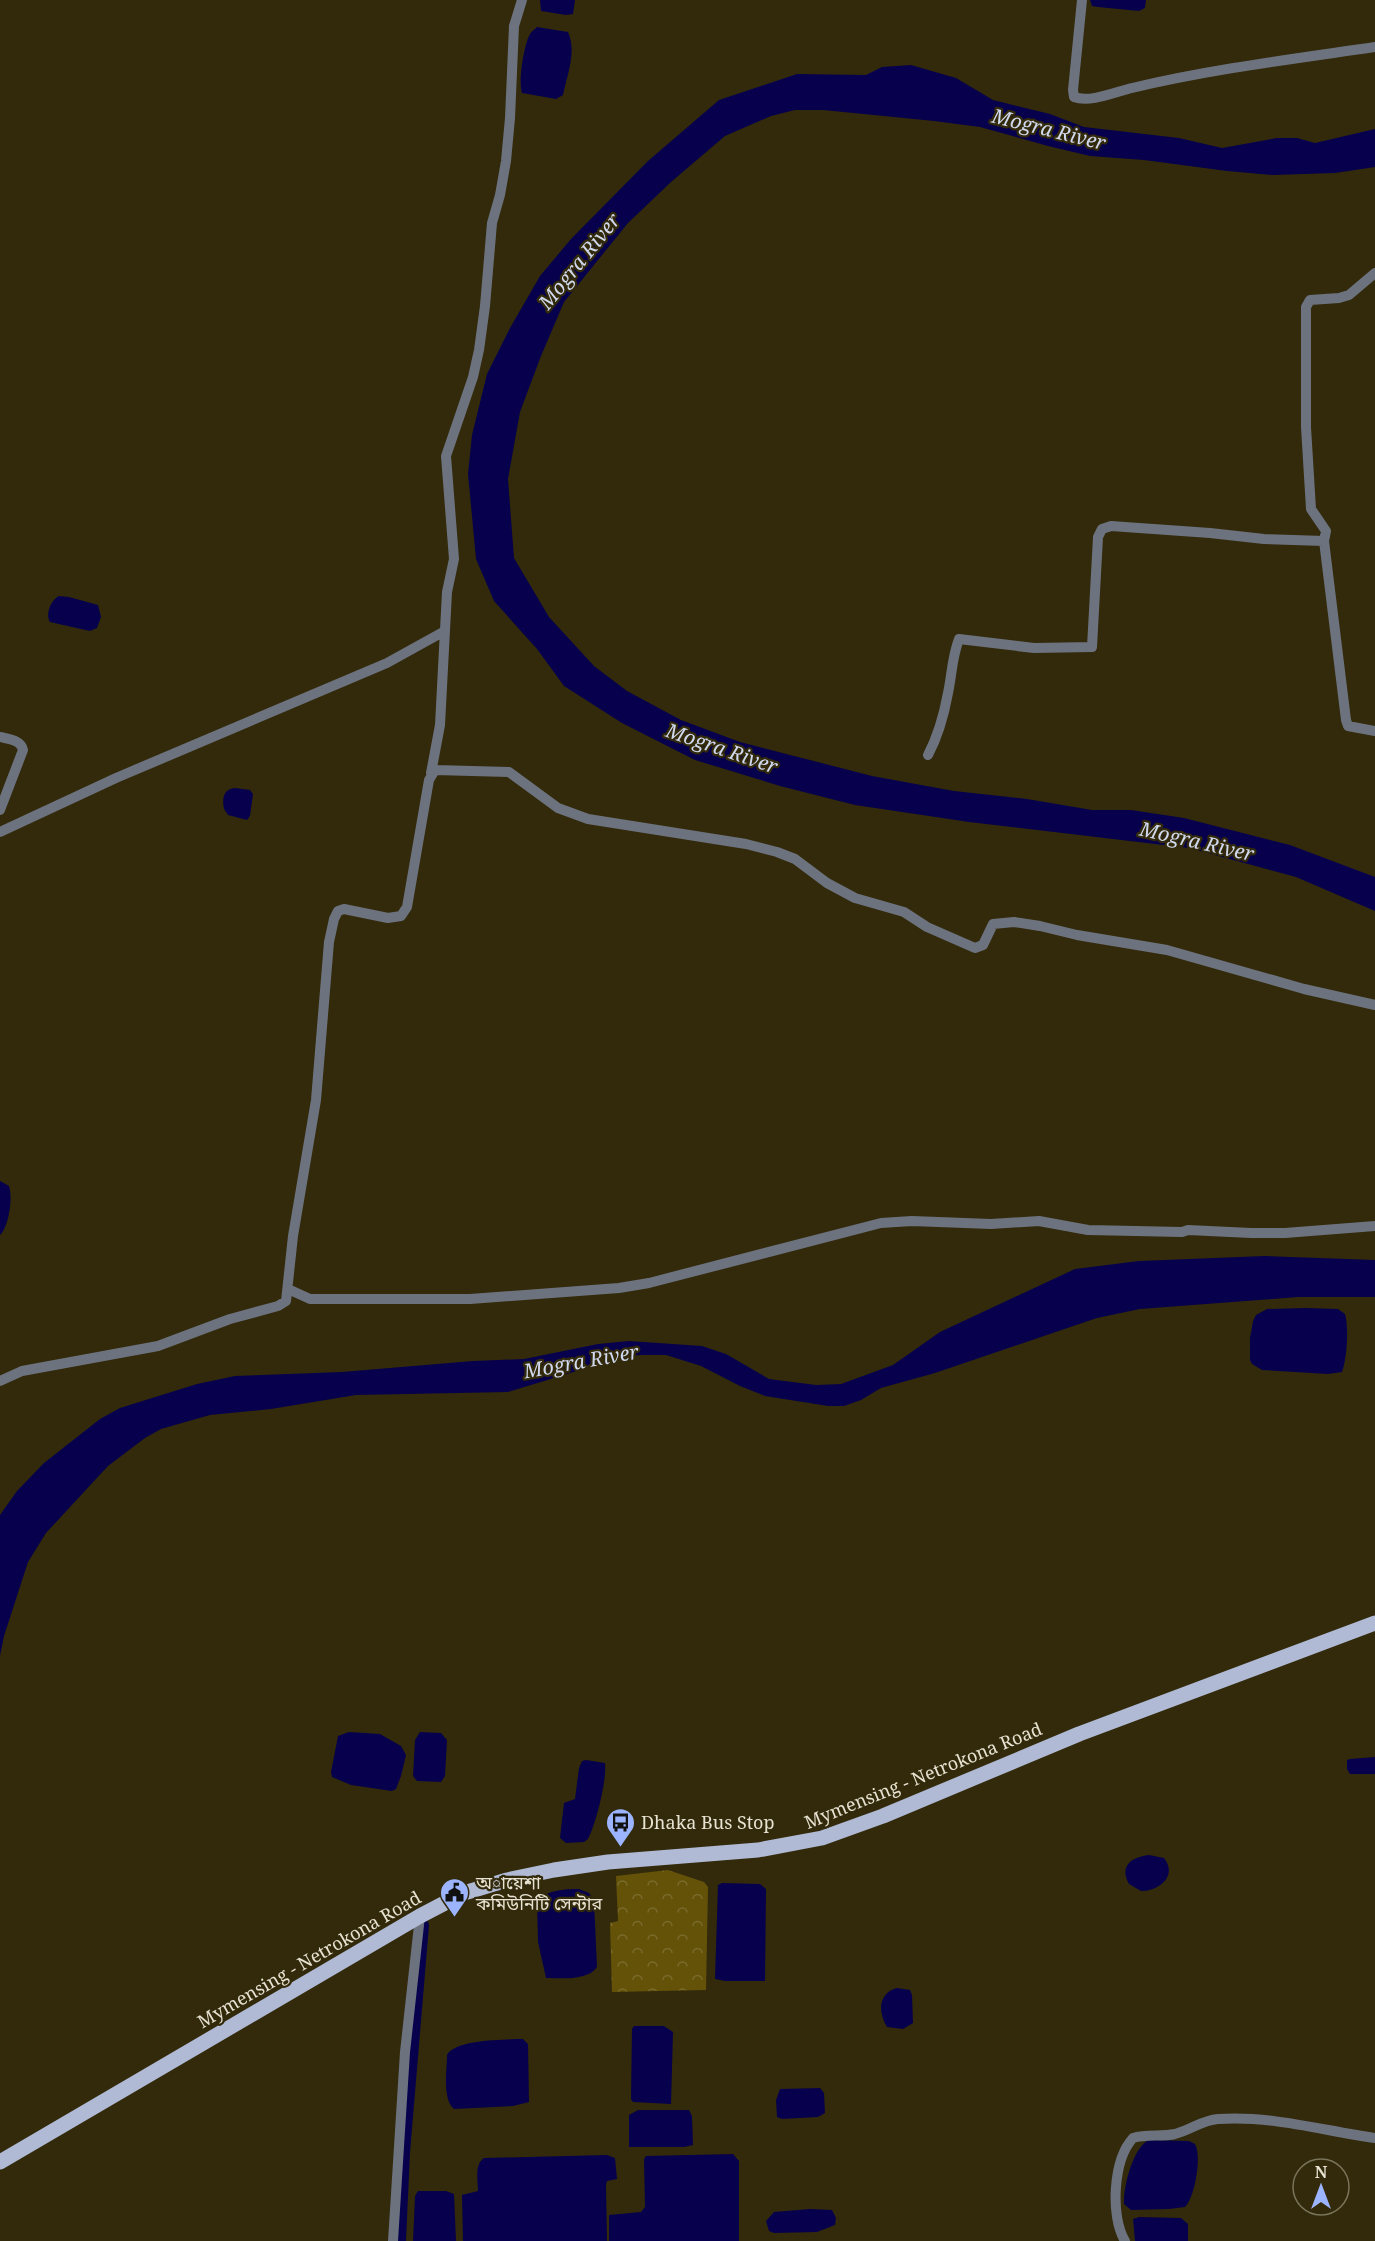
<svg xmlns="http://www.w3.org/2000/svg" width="1375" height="2241" viewBox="0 0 1375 2241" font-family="'Noto Serif','Noto Sans Bengali',serif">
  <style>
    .park { fill: url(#park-crowns) }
    .water { fill: #07004c }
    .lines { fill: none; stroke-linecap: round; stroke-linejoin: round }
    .canal { stroke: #07004c; stroke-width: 10 }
    .street { stroke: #6d727f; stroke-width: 10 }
    .primary { stroke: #b0bad5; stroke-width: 15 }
    .labels { text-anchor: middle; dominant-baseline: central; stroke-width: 4.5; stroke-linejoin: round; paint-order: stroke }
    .street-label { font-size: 18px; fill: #e7e2d1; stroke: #322a0b }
    .poi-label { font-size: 18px; fill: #e7e2d1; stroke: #322a0b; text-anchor: start }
    .water-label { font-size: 20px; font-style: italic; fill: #d1d9ef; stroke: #322a0b }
  </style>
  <defs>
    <pattern id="park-crowns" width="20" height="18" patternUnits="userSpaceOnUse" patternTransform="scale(1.5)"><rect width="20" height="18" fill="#635208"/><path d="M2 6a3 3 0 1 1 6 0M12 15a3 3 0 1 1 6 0" fill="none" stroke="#796b2b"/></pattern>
  </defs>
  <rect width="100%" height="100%" fill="#322a0b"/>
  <path class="park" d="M 668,1870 L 704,1882 L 708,1887 L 706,1990 L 612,1992 L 610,1923 L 618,1921 L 616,1876 Z"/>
  <path class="water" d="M 540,0 L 575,0 L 573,14 L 566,15 L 541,11 Z
    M 1090,0 L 1146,0 L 1145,8 L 1139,11 L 1098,7 L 1092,6 Z
    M 537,27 L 568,32 C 577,52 567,75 563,95 L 556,99 L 522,93 C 518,83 524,44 530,34 C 531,32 535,29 537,27 Z
    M 911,65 L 956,78 L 993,100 L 1050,114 L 1084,127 L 1179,138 L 1222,148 L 1277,138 L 1297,138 L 1315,143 L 1375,129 L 1375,167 L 1335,173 L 1273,175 L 1227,171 L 1144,160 L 1090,156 L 1048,146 L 980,127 L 934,121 L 823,110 L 795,110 L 771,116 L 725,136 L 671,182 L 628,223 L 564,302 L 541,356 L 520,412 L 508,479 L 514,558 L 549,617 L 594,666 L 627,691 L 681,720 L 740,742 L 872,776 L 954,791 L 1027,799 L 1092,810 L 1131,810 L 1184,818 L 1290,845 L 1375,877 L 1375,911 L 1296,877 L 1189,848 L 969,822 L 855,805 L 780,786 L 695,760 L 622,723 L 564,686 L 537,649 L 494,601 L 476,559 L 468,474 L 472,435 L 487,374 L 510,328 L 540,276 L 571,239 L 648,161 L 719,100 L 797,74 L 866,75 L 882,67 Z
    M 59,596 L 69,597 L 98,605 L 101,617 L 97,628 L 90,631 L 50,622 C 45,614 51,600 59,596 Z
    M 235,788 L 250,790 L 253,794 L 250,816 L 247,820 L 228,815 L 224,809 C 222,799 223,789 235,788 Z
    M 0,1181 L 9,1186 C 13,1197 9,1227 0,1235 Z
    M 1265,1256 L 1375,1260 L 1375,1297 L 1298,1297 L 1140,1309 L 1097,1318 L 935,1373 L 881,1388 L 861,1400 L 844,1406 L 828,1406 L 765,1396 L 740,1386 L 701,1366 L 666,1355 L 644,1355 L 610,1356 L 595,1361 L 580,1370 L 508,1392 L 356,1395 L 271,1409 L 210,1415 L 161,1429 L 145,1438 L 108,1466 L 46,1533 L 28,1562 L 4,1636 L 0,1656 L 0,1515 L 17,1491 L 44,1463 L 100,1419 L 120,1408 L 197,1384 L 235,1376 L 342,1372 L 473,1361 L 524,1359 L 598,1344 L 629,1341 L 702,1346 L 726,1354 L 769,1379 L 816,1385 L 841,1384 L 893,1365 L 940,1332 L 1075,1269 L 1139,1261 Z
    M 1306,1308 L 1338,1309 L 1345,1314 C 1349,1327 1347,1359 1342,1372 L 1328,1374 L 1262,1370 L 1252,1364 L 1250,1360 L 1250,1338 L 1253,1321 L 1256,1315 L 1267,1309 Z
    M 349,1732 L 380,1734 L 401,1746 L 406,1755 L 401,1776 L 396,1789 L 392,1791 L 351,1785 L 332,1777 L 331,1772 L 338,1736 Z
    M 420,1732 L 441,1733 L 447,1740 L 445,1776 L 441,1782 L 417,1781 L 413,1776 L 415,1740 Z
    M 1375,1757 L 1375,1774 L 1350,1774 L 1347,1769 L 1347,1760 L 1350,1759 Z
    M 586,1760 L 605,1763 C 607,1780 596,1824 588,1839 L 584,1842 L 566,1843 L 560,1838 L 564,1803 L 575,1799 L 579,1768 L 582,1761 Z
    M 1149,1855 L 1164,1858 C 1178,1876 1159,1891 1141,1891 L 1129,1884 C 1119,1866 1131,1857 1149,1855 Z
    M 722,1883 L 760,1884 L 766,1889 L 765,1981 L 725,1981 L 715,1979 L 718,1885 Z
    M 579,1889 L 589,1893 L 594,1901 L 597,1967 C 588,1981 561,1978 546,1978 L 538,1942 L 537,1901 C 547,1890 565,1889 579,1889 Z
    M 897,1988 L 910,1990 L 912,1995 L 913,2023 L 903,2029 L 887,2027 C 878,2012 878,1993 897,1988 Z
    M 634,2026 L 664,2026 L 673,2032 L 671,2104 L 633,2102 L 631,2099 L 632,2029 Z
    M 517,2039 L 523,2039 L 528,2044 L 529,2102 L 513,2106 L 454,2109 C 442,2099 447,2069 447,2055 C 455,2040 501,2040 517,2039 Z
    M 820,2088 L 824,2093 L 825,2113 L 818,2117 L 782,2119 L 777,2117 L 776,2100 L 780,2089 Z
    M 638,2110 L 689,2110 L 692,2116 L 693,2145 L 684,2147 L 629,2147 L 629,2115 Z
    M 1149,2140 L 1189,2141 L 1195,2144 C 1202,2156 1195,2197 1185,2207 L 1169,2209 L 1131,2210 L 1124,2204 C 1123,2188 1133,2147 1149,2140 Z
    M 733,2154 L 739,2161 L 739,2241 L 609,2241 L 609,2215 L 641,2212 L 645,2207 L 644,2159 L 646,2156 Z
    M 607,2155 L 615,2158 L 617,2179 L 607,2181 L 606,2185 L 607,2241 L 463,2241 L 462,2195 L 478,2191 C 478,2180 474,2165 484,2158 Z
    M 418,2191 L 446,2191 L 454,2194 L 456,2241 L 413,2241 L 415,2196 Z
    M 810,2209 L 832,2210 L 836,2218 L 835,2225 L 817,2232 L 774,2233 L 769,2231 L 766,2221 L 774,2212 Z
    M 1139,2217 L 1181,2218 L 1188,2224 L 1188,2241 L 1135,2241 L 1133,2219 Z"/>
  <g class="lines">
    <path class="canal" d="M 401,2241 L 405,2152 L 424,1925"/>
    <path class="street" d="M 1082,0 L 1073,90 L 1074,97 C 1090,103 1115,92 1132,88 C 1212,69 1293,59 1375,47
      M 1375,273 L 1349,295 L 1339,298 L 1310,300 L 1306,307 L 1306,427 L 1311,509 L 1326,531 L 1324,541 L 1346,720 L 1348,726 L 1375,731
      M 0,737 C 9,739 21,740 23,750 L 0,810
      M 928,755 C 938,736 944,715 948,693 C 952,674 952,657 959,639 L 1034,648 L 1092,647 L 1098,537 L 1102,529 L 1111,526 L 1210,533 L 1264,539 L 1324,541
      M 431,773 L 440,725 L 447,592 L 454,559 L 446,456 L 473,377 L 479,350 L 485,306 L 492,223 L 500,195 L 506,161 L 510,118 L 514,26 L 522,0
      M 0,832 L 116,778 L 387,663 L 443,632
      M 288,1289 L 310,1299 L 470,1299 L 619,1288 L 649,1283 L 881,1223 L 912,1221 L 991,1224 L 1039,1221 L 1088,1230 L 1182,1232 L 1188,1230 L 1251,1233 L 1285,1233 L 1375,1226
      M 0,1381 L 22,1371 L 158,1346 L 230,1319 L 278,1306 L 286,1301 L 293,1236 L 316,1100 L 329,942 L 334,919 L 338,911 L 344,909 L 388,918 L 401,916 L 407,907 L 429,780 L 435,770 L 509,772 L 558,808 L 588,819 L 746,844 L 777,852 L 795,859 L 827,883 L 855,898 L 904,912 L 927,927 L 975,948 L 983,945 L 993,924 L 1014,922 L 1040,926 L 1077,935 L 1167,950 L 1304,989 L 1375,1005
      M 393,2241 L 405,2052 L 420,1916
      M 1125,2241 C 1110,2216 1113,2160 1133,2138 C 1147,2134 1161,2137 1175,2134 C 1191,2130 1202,2120 1218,2119 C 1270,2115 1324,2131 1375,2138"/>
    <path class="primary" d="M 0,2162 L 420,1916 L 464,1893 L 507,1880 L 554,1870 L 608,1862 L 758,1850 L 822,1838 L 883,1816 L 1079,1734 L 1375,1623"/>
  </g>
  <defs>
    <symbol id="bus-pin" viewBox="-11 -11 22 30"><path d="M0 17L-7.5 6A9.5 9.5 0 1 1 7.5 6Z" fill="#9cb4fd" stroke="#322a0b"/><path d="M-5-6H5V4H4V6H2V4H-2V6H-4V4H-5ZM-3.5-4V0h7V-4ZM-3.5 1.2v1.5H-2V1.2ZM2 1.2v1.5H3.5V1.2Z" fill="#111"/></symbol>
    <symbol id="civic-pin" viewBox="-11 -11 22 30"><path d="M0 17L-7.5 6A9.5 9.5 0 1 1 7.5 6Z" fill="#9cb4fd" stroke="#322a0b"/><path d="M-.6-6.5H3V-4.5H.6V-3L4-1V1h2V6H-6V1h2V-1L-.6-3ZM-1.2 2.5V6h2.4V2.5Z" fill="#111"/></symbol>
  </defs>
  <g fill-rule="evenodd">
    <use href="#bus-pin" x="604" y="1806" width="33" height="45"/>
    <use href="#civic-pin" x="438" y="1876" width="33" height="45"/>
  </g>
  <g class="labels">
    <g class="street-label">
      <text transform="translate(923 1775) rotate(-22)">Mymensing - Netrokona Road</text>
      <text transform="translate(309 1959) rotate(-30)">Mymensing - Netrokona Road</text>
    </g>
    <g class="poi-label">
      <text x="641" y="1822">Dhaka Bus Stop</text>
      <text x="476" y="1882">অায়েশা<tspan x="476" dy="21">কমিউনিটি সেন্টার</tspan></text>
    </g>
    <g class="water-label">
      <text transform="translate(1049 129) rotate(14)">Mogra River</text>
      <text transform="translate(579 261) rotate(-51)">Mogra River</text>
      <text transform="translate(722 748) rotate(19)">Mogra River</text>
      <text transform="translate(1197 841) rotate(13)">Mogra River</text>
      <text transform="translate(581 1361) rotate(-10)">Mogra River</text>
    </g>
  </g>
  <g transform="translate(1321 2187)"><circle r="28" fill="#322a0b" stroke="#7a745a" stroke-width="1.5"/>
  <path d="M0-4.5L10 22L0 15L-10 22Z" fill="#9cb4fd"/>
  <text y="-9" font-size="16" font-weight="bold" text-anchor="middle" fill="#e7e2d1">N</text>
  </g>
</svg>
